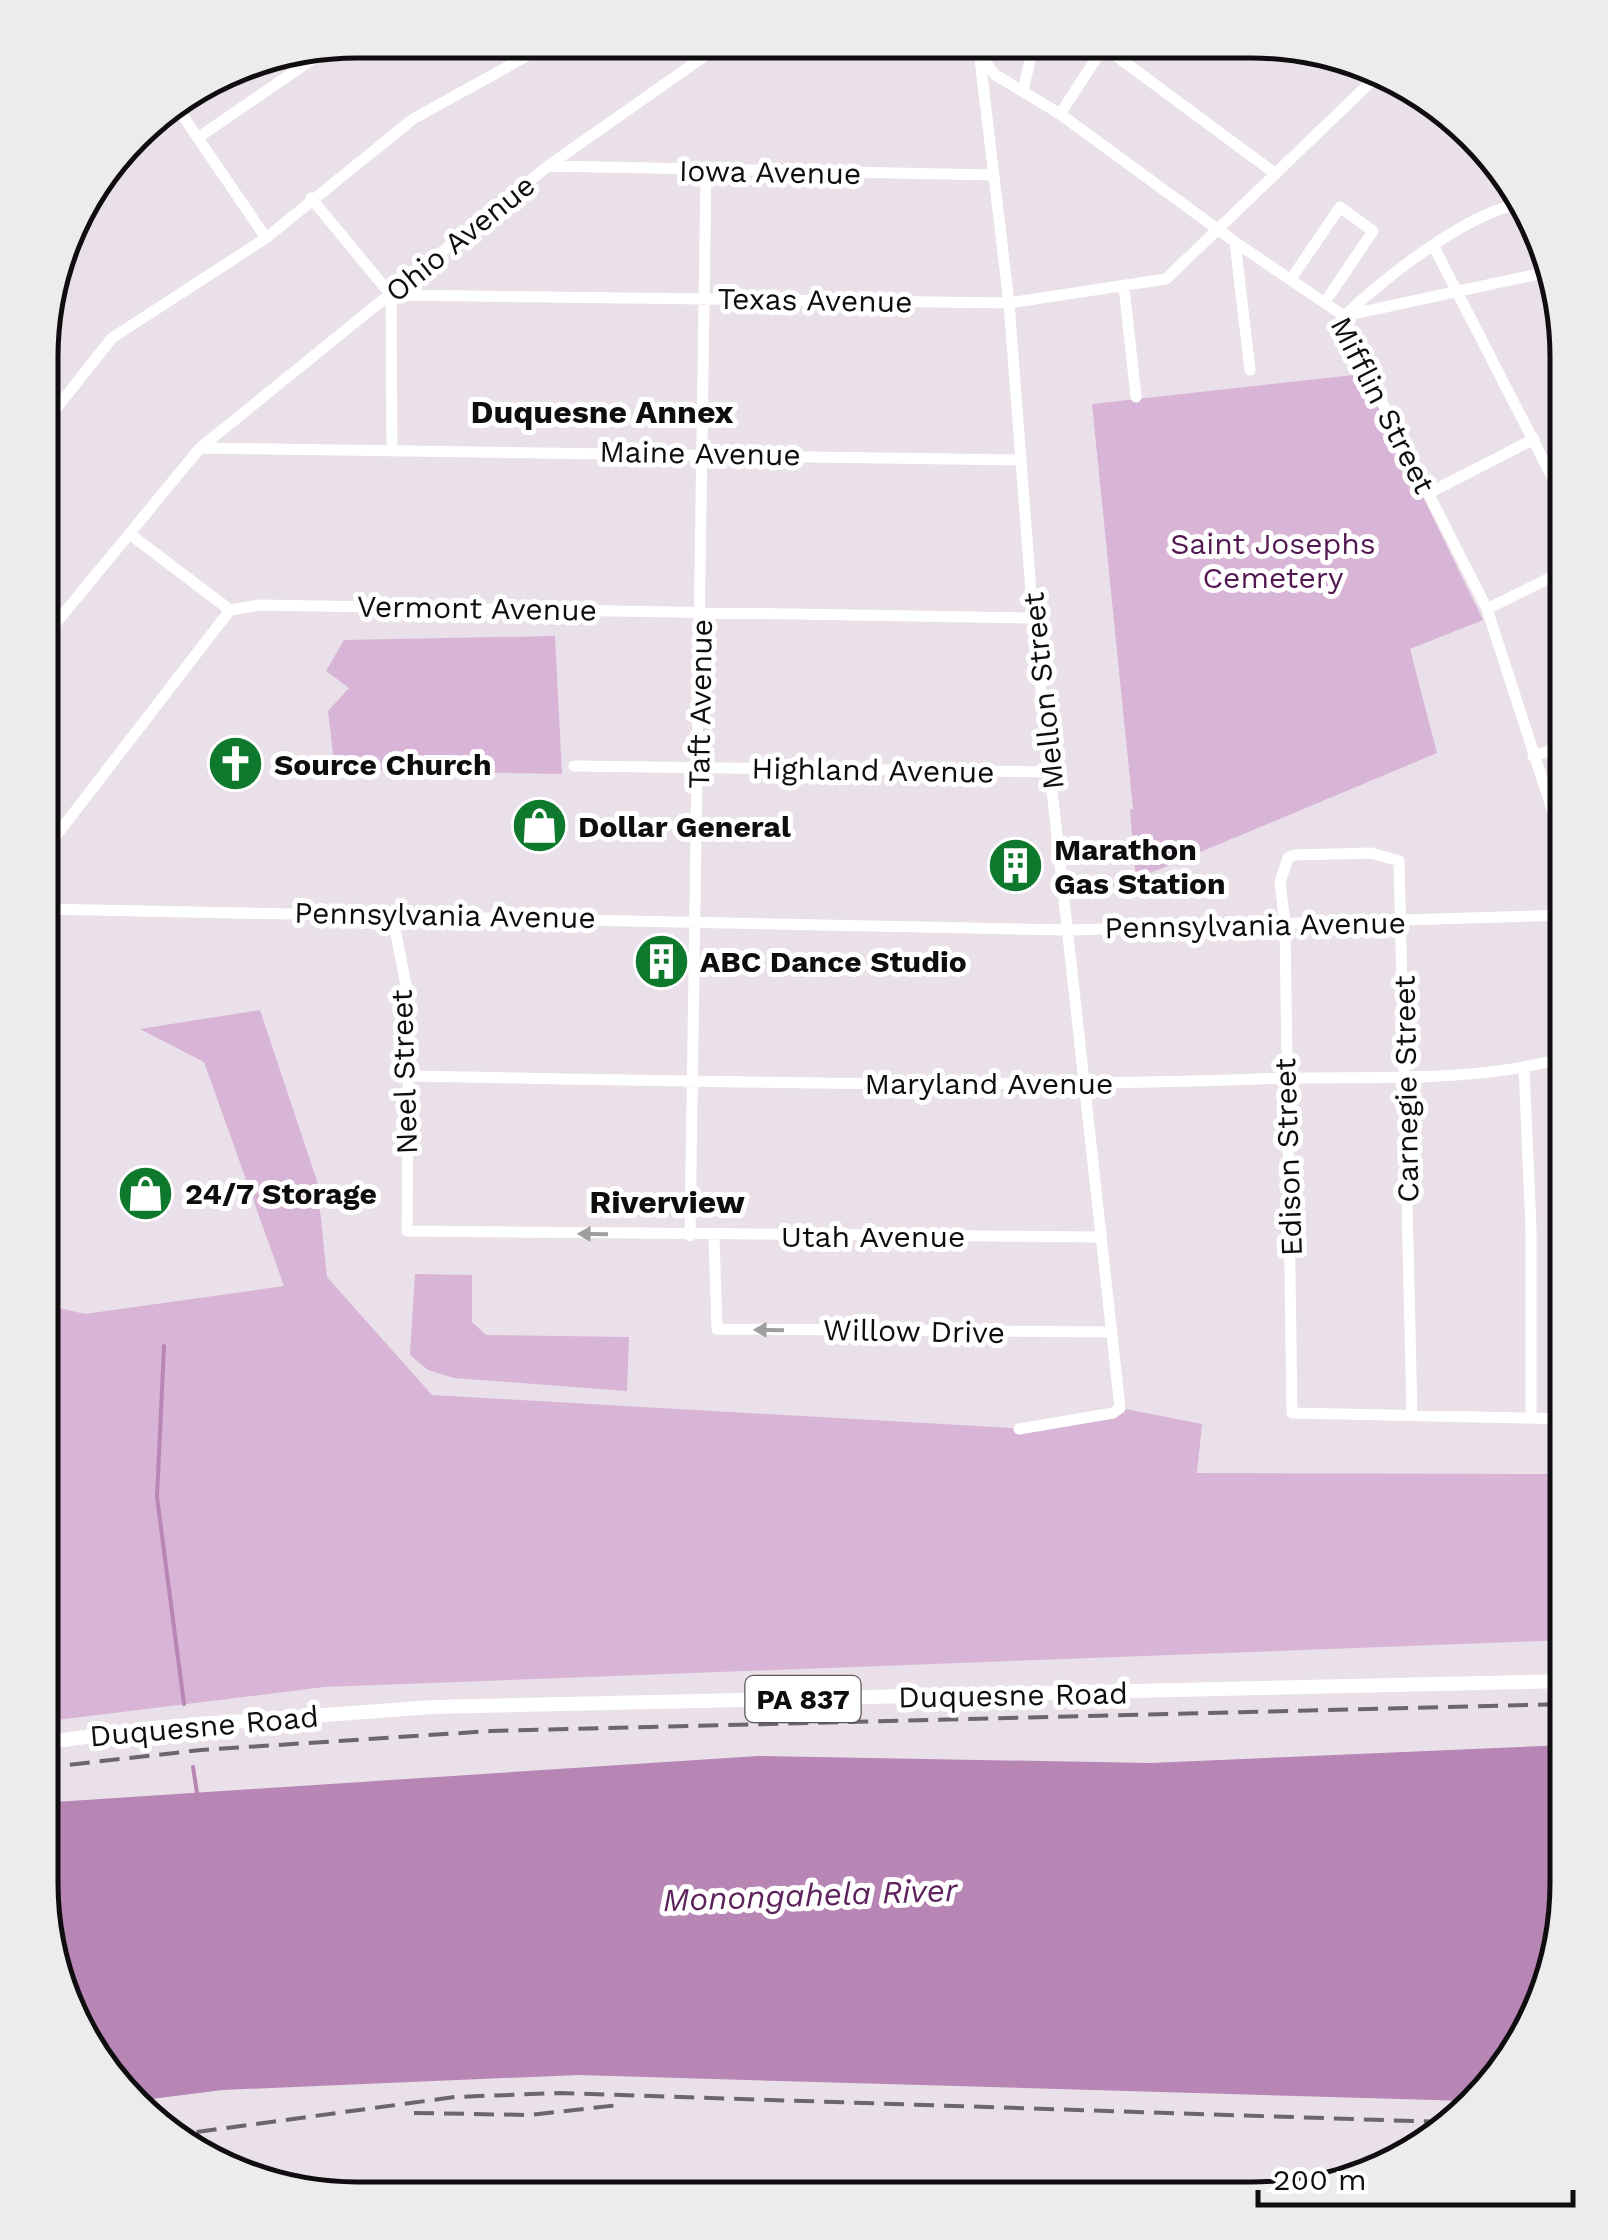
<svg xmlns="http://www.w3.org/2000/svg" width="1608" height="2240" viewBox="0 0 1608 2240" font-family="'Work Sans',sans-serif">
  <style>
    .green { fill: #d8b4d6 }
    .water { fill: #b786b4 }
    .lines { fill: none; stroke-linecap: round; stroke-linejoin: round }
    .stream { stroke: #b786b4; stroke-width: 4 }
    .minor { stroke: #fff; stroke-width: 11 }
    .major { stroke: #fff; stroke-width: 14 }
    .rail { stroke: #6b666b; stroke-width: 4; stroke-dasharray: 20 10; stroke-linecap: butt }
    .oneway { fill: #9f9e9f }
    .labels { text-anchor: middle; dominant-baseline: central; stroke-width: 10; stroke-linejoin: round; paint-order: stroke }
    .shield { fill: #fff; stroke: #585658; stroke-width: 2.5 }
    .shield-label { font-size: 28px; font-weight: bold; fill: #100d10 }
    .street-label { font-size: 30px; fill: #100d10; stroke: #fff }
    .park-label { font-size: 30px; fill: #531852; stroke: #fff }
    .poi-label { font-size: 30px; font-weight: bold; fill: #100d10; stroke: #fff; text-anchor: start }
    .neighbourhood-label { font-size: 32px; font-weight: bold; fill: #100d10; stroke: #fff }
    .water-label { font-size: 32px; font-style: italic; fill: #5d225c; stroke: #fff }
    .rim { fill: none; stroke: #100d10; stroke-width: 5 }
  </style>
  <rect width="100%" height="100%" fill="#e9e0e9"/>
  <path class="green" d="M 1363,374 L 1483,620 L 1410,649 L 1437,753 L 1136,879 L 1130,810 L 1133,809 L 1092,404 Z
    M 555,636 L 562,774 L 335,770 L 328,711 L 349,688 L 326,671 L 344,640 Z
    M 260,1010 L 317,1181 L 327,1277 L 432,1395 L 1029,1429 L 1120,1408 L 1202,1424 L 1197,1473 L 1567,1474 L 1567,1640 L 324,1687 L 40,1722 L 41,1304 L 85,1314 L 284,1286 L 204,1062 L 140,1029 Z
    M 415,1274 L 472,1275 L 472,1322 L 486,1335 L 629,1337 L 627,1391 L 454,1378 L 428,1370 L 410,1355 Z"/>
  <path class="water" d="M 1567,1745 L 1567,1905 L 1514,2060 L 1468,2101 L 578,2075 L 222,2090 L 136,2101 L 72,2023 L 40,1884 L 40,1803 L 758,1756 L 1150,1763 Z"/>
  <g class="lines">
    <path class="stream" d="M 164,1346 L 157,1497 L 184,1704
      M 193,1767 L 197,1793"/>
    <path class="minor" d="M 978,42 L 1009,303 L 1033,618 L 1120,1408 L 1113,1413 L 1019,1429
      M 1104,47 L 1276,174
      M 983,58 L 994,74 L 1060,114 L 1235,242 L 1344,316 L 1365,369 L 1487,609 L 1568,859
      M 1023,91 L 1034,42
      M 174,103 L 266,238
      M 1060,114 L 1107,42
      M 199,137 L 336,43
      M 548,166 L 993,175
      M 311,198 L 391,295
      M 1235,242 L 1250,370
      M 1434,247 L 1568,508
      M 1291,279 L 1340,207 L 1373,231 L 1325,302
      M 1124,287 L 1136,397
      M 391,295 L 1009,303 L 1166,279 L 1376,77
      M 391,295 L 392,448
      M 1348,315 L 1548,272
      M 1344,316 C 1386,277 1468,211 1524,203
      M 43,425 L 112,338 L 266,238 L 413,119 L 554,41
      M 200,448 L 1021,460
      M 1429,493 L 1534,439
      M 131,535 L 230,610
      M 1487,609 L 1568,569
      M 42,640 L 200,448 L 548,166 L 716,48 L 979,49
      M 1533,756 L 1568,745
      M 574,766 L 1052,772
      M 42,854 L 230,610 L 260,605 L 1033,618
      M 42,909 L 1069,930 L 1568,915
      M 392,913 L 409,1001 L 407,1231 L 1098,1237
      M 1524,1069 L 1531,1227 L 1531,1418
      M 408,1076 C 691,1081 975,1089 1258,1079 C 1361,1075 1468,1085 1568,1057
      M 690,1236 L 706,172
      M 714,1236 L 717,1329 L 1112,1332
      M 1412,1415 L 1399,861 L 1371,853 L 1294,855 L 1288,858 L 1280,882 L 1285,925 L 1292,1413 L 1568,1419"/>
    <path class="major" d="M 40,1743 L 163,1727 L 433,1707 L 1567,1681"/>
    <path class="rail" d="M 40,1768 L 201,1750 L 491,1731 L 1567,1704
      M 414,2113 L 530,2115 L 619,2105
      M 167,2136 L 455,2097 L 559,2093 L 1443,2122"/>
  </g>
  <defs><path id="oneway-solid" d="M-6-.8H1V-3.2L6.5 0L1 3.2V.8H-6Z" transform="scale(2.5)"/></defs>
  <g class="oneway">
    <use href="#oneway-solid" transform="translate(593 1234) rotate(-179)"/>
    <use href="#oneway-solid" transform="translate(769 1330) rotate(-179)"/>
  </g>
  <defs>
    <symbol id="church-disc" viewBox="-11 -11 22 22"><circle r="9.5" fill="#0e792d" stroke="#fff"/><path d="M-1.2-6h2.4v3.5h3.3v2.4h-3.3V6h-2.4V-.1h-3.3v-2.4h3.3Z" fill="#fff"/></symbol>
    <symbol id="shop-disc" viewBox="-11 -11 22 22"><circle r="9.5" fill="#0e792d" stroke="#fff"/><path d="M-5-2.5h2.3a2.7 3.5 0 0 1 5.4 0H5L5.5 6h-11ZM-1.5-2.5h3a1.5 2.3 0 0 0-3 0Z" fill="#fff"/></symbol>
    <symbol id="building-disc" viewBox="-11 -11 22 22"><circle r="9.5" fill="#0e792d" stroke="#fff"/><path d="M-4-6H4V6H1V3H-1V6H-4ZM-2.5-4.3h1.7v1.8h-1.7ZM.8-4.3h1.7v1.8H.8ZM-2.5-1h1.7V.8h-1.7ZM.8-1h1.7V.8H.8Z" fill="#fff"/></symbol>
  </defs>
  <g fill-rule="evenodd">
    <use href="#church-disc" x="204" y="732" width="63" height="63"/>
    <use href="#shop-disc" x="508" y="794" width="63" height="63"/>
    <use href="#building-disc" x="984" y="834" width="63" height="63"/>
    <use href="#building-disc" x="630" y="930" width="63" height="63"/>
    <use href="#shop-disc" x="114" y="1162" width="63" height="63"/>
  </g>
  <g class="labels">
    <rect class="shield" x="745.5" y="1676" width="115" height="46" rx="8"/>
    <g class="shield-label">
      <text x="803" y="1699">PA 837</text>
    </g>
    <g class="street-label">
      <text transform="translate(770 172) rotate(1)">Iowa Avenue</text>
      <text transform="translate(460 238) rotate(-39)">Ohio Avenue</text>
      <text transform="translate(815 300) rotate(1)">Texas Avenue</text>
      <text transform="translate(1383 405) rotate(63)">Mifflin Street</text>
      <text transform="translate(700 453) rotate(1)">Maine Avenue</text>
      <text transform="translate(477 608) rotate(1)">Vermont Avenue</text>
      <text transform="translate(1043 691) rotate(-96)">Mellon Street</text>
      <text transform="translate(700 704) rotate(-89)">Taft Avenue</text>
      <text transform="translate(873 770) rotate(1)">Highland Avenue</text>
      <text transform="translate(445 915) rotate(1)">Pennsylvania Avenue</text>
      <text transform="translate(1255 925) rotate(-1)">Pennsylvania Avenue</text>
      <text transform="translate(404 1072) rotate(-92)">Neel Street</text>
      <text x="989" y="1083">Maryland Avenue</text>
      <text transform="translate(1406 1089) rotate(-91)">Carnegie Street</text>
      <text transform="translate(1288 1157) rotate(-92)">Edison Street</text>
      <text x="873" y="1236">Utah Avenue</text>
      <text transform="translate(914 1331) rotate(1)">Willow Drive</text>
      <text transform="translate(1013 1695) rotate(-1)">Duquesne Road</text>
      <text transform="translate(204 1726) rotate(-5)">Duquesne Road</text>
    </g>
    <g class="park-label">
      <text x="1273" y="543">Saint Josephs<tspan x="1273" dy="34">Cemetery</tspan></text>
    </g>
    <g class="poi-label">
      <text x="274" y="764">Source Church</text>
      <text x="578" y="826">Dollar General</text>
      <text x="1054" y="849">Marathon<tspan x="1054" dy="34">Gas Station</tspan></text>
      <text x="700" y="961">ABC Dance Studio</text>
      <text x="185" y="1193">24/7 Storage</text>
    </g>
    <g class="neighbourhood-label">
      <text x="602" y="412">Duquesne Annex</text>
      <text x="667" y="1202">Riverview</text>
    </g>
    <g class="water-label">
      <text transform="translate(810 1895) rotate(-2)">Monongahela River</text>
    </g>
  </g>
  <path d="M0 0H1608V2240H0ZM357 58H1251A299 299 0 0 1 1550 357V1883A299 299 0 0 1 1251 2182H357A299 299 0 0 1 58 1883V357A299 299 0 0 1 357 58Z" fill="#ececec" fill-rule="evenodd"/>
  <path class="rim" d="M357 58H1251A299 299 0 0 1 1550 357V1883A299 299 0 0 1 1251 2182H357A299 299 0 0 1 58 1883V357A299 299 0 0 1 357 58Z"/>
  <path d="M1258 2190v15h315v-15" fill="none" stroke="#100d10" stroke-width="5"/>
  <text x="1273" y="2190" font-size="30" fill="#100d10" stroke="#ffffff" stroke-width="8" paint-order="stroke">200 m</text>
</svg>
